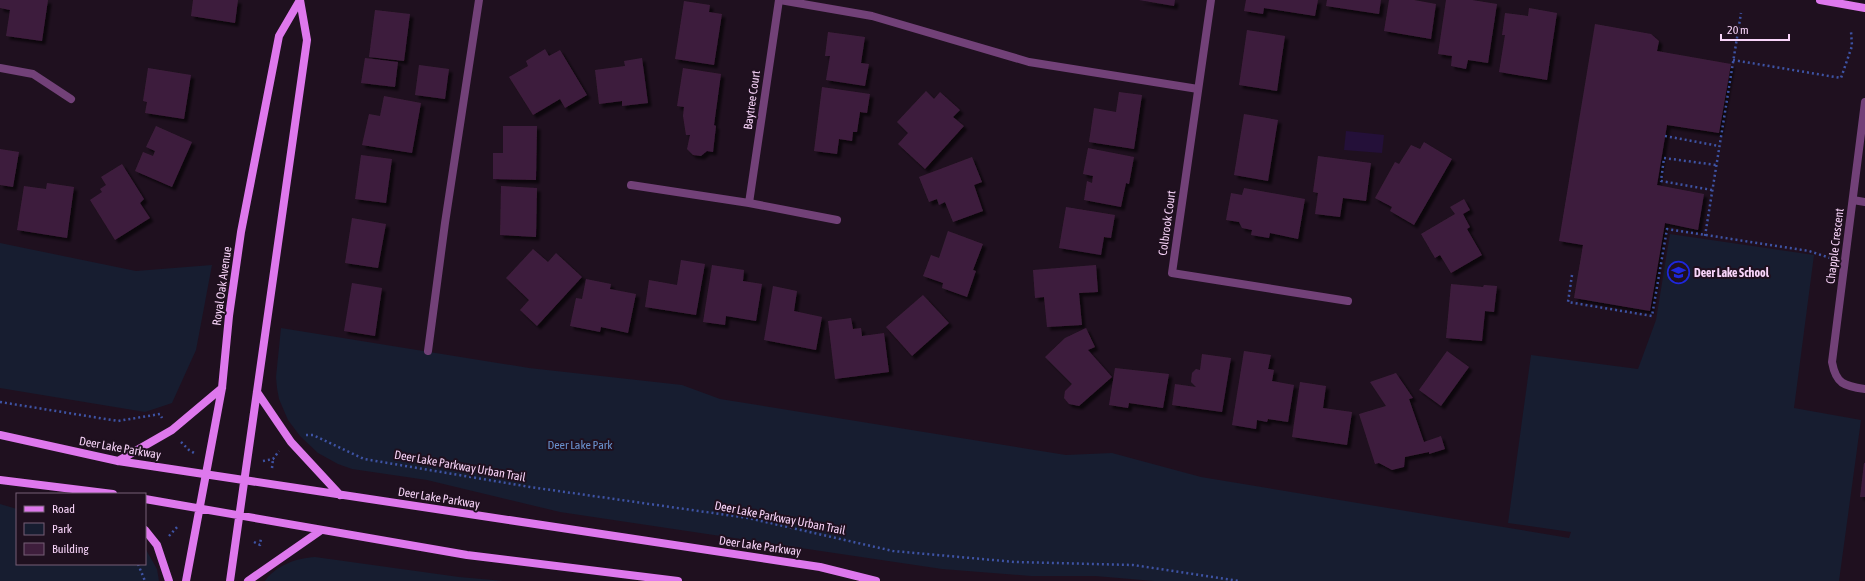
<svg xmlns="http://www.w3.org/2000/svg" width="1865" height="581" viewBox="0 0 1865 581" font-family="'Asap Condensed',sans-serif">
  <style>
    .green { fill: #171d30 }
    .water { fill: #241039 }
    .building { fill: #3e1e3c; filter: url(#shadow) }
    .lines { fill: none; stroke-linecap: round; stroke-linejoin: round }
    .path { stroke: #3e53a4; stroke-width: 2.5; stroke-dasharray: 2 3; stroke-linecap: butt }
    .lane { stroke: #724178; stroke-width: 8 }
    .street { stroke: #724178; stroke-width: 8 }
    .secondary { stroke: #de78ed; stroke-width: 8 }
    .labels { text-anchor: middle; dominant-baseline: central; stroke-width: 4; stroke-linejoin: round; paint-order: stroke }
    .street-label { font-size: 12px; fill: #f8d4f9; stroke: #1f101f }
    .poi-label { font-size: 12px; font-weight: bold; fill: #f8d4f9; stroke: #1f101f; text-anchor: start }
    .park-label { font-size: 12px; fill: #6a92cf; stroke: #1f101f }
  </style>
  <defs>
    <filter id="shadow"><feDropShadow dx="3.5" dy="3.5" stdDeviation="1" flood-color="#0009"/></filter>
  </defs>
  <rect width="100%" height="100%" fill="#1f101f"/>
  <path class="green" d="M 1670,234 L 1814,255 L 1794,408 L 1861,420 L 1839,581 L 1154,581 L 1095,576 L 1031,576 L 942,569 L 560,512 L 427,480 L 352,469 L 338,464 L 318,453 L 300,436 L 288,420 L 279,399 L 277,388 L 276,377 L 281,328 L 529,368 L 682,385 L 720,399 L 1066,455 L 1112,453 L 1201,477 L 1569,538 L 1571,532 L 1508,523 L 1531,355 L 1638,369 L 1656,320 Z
    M 0,243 L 136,271 L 212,265 L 196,350 L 172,403 L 145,412 L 0,388 Z
    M 0,504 L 17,509 L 17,564 L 145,564 L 145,548 L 157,569 L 159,581 L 0,581 Z
    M 315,557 L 459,577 L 504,581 L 265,581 C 276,565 297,558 315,557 Z"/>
  <path class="water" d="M 1346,131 L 1384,135 L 1382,153 L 1344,150 Z"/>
  <path class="building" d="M 0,0 L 48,0 L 42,41 L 6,36 L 10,10 L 0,8 Z
    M 193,0 L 238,0 L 235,23 L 191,16 Z
    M 1139,0 L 1175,0 L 1174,6 Z
    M 1246,0 L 1318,0 L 1315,16 L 1264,8 L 1263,14 L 1244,11 Z
    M 1327,0 L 1381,0 L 1379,14 L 1326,6 Z
    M 1389,0 L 1414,0 L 1436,4 L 1431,39 L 1384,31 Z
    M 1446,0 L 1472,0 L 1497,4 L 1488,63 L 1468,60 L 1466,69 L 1451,66 L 1452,56 L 1438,54 Z
    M 684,1 L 710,5 L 709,12 L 722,14 L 714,65 L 675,59 Z
    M 1529,8 L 1557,13 L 1547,80 L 1499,72 L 1505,35 L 1502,35 L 1505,13 L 1528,16 Z
    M 375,10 L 410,14 L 404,61 L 369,57 Z
    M 1595,24 L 1651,34 L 1659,41 L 1657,51 L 1731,64 L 1719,133 L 1667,125 L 1657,185 L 1704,194 L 1698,230 L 1665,223 L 1650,311 L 1574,298 L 1583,245 L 1559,241 Z
    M 1247,30 L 1285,36 L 1277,91 L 1239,85 Z
    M 828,32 L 865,37 L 861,63 L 869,64 L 865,86 L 826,80 L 830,56 L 825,56 Z
    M 545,49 L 549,56 L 560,50 L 587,95 L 565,108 L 560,99 L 533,115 L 509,77 L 528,66 L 526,61 Z
    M 365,58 L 398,62 L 395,87 L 361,83 Z
    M 642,58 L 648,103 L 622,106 L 622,101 L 599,104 L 595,70 L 625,66 L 624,61 Z
    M 419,65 L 449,69 L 445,99 L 415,95 Z
    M 148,68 L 191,75 L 184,119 L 145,113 L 147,102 L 143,101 Z
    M 683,68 L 721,74 L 714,125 L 716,126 L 713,152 L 707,151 L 701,156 L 693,155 L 687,149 L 690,135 L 686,135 L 683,116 L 684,107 L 677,106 Z
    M 822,87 L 870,94 L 867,113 L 860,112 L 857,132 L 853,132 L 852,141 L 839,139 L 837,154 L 814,151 Z
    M 926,91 L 934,99 L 940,92 L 960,110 L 953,117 L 964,126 L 925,169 L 898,144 L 908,133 L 897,122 Z
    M 1119,92 L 1142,95 L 1134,149 L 1089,142 L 1094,108 L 1116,112 Z
    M 384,96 L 421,103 L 412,153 L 362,145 L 369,114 L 380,116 Z
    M 1244,114 L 1278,120 L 1268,181 L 1234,175 Z
    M 156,126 L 192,142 L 172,187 L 135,171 L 143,152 L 153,156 L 155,151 L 146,147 Z
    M 503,126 L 537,126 L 536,180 L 493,179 L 493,153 L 503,153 Z
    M 1424,142 L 1452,159 L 1414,225 L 1390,211 L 1392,207 L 1375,198 L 1395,162 L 1399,164 L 1411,145 L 1420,149 Z
    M 1088,148 L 1134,157 L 1129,184 L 1126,183 L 1121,207 L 1084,200 L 1087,181 L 1092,183 L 1093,176 L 1083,174 Z
    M 0,149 L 19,152 L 13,187 L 0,185 Z
    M 361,155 L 392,159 L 386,203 L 355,199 Z
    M 1318,156 L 1371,163 L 1366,201 L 1343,198 L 1340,217 L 1315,214 L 1318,193 L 1313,192 Z
    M 972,157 L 982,182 L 974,185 L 983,211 L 953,222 L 945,202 L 939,205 L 937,199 L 929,202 L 919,177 Z
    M 122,164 L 144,199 L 140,203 L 150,218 L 115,240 L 90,200 L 102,192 L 100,189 L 106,185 L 101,177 Z
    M 47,183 L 74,187 L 67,238 L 17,230 L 24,186 L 46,189 Z
    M 501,186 L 537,188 L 536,237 L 500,235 Z
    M 1244,188 L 1305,199 L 1298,239 L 1270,233 L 1269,238 L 1251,235 L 1252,230 L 1242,228 L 1239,222 L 1226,220 L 1231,193 L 1242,195 Z
    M 1464,199 L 1470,210 L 1463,214 L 1470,227 L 1467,229 L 1482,255 L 1451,273 L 1440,255 L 1435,258 L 1421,234 L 1455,214 L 1450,207 Z
    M 1066,207 L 1115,215 L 1111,238 L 1104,237 L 1101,255 L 1059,248 Z
    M 352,218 L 386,224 L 378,268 L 345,263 Z
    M 948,231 L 983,244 L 973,270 L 976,271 L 967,297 L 942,288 L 943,283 L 923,276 L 931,255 L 939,258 Z
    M 533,249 L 548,262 L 556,253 L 582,277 L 537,326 L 520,310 L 529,300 L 506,278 Z
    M 681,260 L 705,264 L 696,315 L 645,307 L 649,280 L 677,285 Z
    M 712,265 L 744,270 L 743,281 L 762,284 L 756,321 L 726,316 L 725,325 L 703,322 Z
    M 1096,265 L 1098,292 L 1079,293 L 1082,325 L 1047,327 L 1044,297 L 1035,298 L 1033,270 Z
    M 586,279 L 611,284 L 610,289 L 636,294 L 628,333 L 601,327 L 600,332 L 570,326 L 576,298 L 582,299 Z
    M 352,283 L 382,288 L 375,336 L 344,331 Z
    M 1451,284 L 1483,287 L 1484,285 L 1497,286 L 1494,312 L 1485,311 L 1482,341 L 1446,338 Z
    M 773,286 L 797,291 L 794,311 L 822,317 L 816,350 L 764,340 Z
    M 923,295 L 949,323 L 912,356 L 886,327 Z
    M 851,318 L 853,329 L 861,328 L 862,336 L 884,333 L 889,372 L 835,379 L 828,321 Z
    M 1086,328 L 1095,347 L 1088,350 L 1112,377 L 1079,406 L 1069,404 L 1064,398 L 1065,391 L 1072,384 L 1045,357 L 1065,338 Z
    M 1244,351 L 1271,355 L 1268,369 L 1274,370 L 1272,381 L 1294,385 L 1288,422 L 1268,419 L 1267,422 L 1257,420 L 1256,429 L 1232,425 Z
    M 1447,351 L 1469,367 L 1441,406 L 1419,390 Z
    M 1202,354 L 1231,358 L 1222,412 L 1172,405 L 1175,384 L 1196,387 L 1191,382 L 1192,373 L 1196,369 L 1200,370 Z
    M 1115,368 L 1169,374 L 1163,408 L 1129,403 L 1128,408 L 1109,405 Z
    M 1396,373 L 1413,398 L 1409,399 L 1424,442 L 1441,436 L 1445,449 L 1429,454 L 1429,452 L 1405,457 L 1404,467 L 1392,470 L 1379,463 L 1375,464 L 1359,414 L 1386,406 L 1370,382 Z
    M 1300,382 L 1326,386 L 1323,408 L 1352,412 L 1347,445 L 1292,437 Z
    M 1864,463 L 1865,463 L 1865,497 L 1860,497 Z"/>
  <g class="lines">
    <path class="path" d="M 1733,60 L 1841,78 L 1852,46 L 1851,31
      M 1665,136 L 1719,146
      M 1712,190 L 1661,181 L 1664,158 L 1716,165
      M 1705,236 L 1741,13
      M 1572,275 L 1568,302 L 1652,316 L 1667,229 L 1809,251 L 1830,258
      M 0,402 L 118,421 L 160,414 L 162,418
      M 306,435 L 313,435 L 364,459 L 530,487 L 748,518 L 893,551 L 1015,562 L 1133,565 L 1239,581
      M 181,442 L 189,450 L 194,453
      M 263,461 L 273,459 L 279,451
      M 272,468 L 273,459
      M 169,536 L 178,526
      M 254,542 L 260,545 L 261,538
      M 138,564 L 145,581"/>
    <path class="lane" d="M 780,0 L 872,16 L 1029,62 L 1198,89
      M 1853,200 L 1865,202
      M 428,351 L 445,223 L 479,0"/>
    <path class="street" d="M 1211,0 L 1172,273 L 1348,301
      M 0,68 L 33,74 L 71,99
      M 1865,102 L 1832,362 C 1836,384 1844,386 1865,389
      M 631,185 L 749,203 L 779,0
      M 749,203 L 837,220"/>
    <path class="secondary" d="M 1820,0 L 1865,8
      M 257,392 L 291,442 L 340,495
      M 0,435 L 118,461 L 820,567 L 876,581
      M 118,461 L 172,430 L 222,388
      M 0,480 L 113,494
      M 145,499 L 467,555 L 678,581
      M 145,530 L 157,545 L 169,581
      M 186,581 L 222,388 L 229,316 L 241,232 L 279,36 L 300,0
      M 230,581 L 307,40 L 300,0
      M 248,581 L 320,531"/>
  </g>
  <defs>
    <symbol id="school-ring" viewBox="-11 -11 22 22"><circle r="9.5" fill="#1f101f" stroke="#1e27dc" stroke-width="1.5"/><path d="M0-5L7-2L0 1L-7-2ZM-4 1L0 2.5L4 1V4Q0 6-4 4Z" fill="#1e27dc"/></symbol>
  </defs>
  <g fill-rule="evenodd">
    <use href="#school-ring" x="1666" y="260" width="25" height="25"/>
  </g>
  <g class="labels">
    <g class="street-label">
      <text transform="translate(752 100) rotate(-82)">Baytree Court</text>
      <text transform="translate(1167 223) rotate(-82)">Colbrook Court</text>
      <text transform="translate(1835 246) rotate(-83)">Chapple Crescent</text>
      <text transform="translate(222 286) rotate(-82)">Royal Oak Avenue</text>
      <text transform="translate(120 448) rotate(10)">Deer Lake Parkway</text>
      <text transform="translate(460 466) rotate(10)">Deer Lake Parkway Urban Trail</text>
      <text transform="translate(439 498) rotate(9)">Deer Lake Parkway</text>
      <text transform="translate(780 518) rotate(11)">Deer Lake Parkway Urban Trail</text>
      <text transform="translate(760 546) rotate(8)">Deer Lake Parkway</text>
    </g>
    <g class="poi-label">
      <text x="1694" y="273">Deer Lake School</text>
    </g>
    <g class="park-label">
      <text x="580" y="445">Deer Lake Park</text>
    </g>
  </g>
  <rect x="16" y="493" width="130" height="72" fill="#1f101f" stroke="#765e76"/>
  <rect x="24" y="506" width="20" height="6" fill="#de78ed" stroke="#765e76"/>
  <text x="52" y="513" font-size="12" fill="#f8d4f9">Road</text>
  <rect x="24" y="523" width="20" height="12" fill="#171d30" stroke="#765e76"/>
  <text x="52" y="533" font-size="12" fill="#f8d4f9">Park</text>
  <rect x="24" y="543" width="20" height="12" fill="#3e1e3c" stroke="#765e76"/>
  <text x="52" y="553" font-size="12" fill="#f8d4f9">Building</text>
  <path d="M1721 34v6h68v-6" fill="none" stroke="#f8d4f9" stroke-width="2"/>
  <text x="1727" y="34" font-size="12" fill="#f8d4f9" stroke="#1f101f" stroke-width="3" paint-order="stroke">20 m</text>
</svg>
